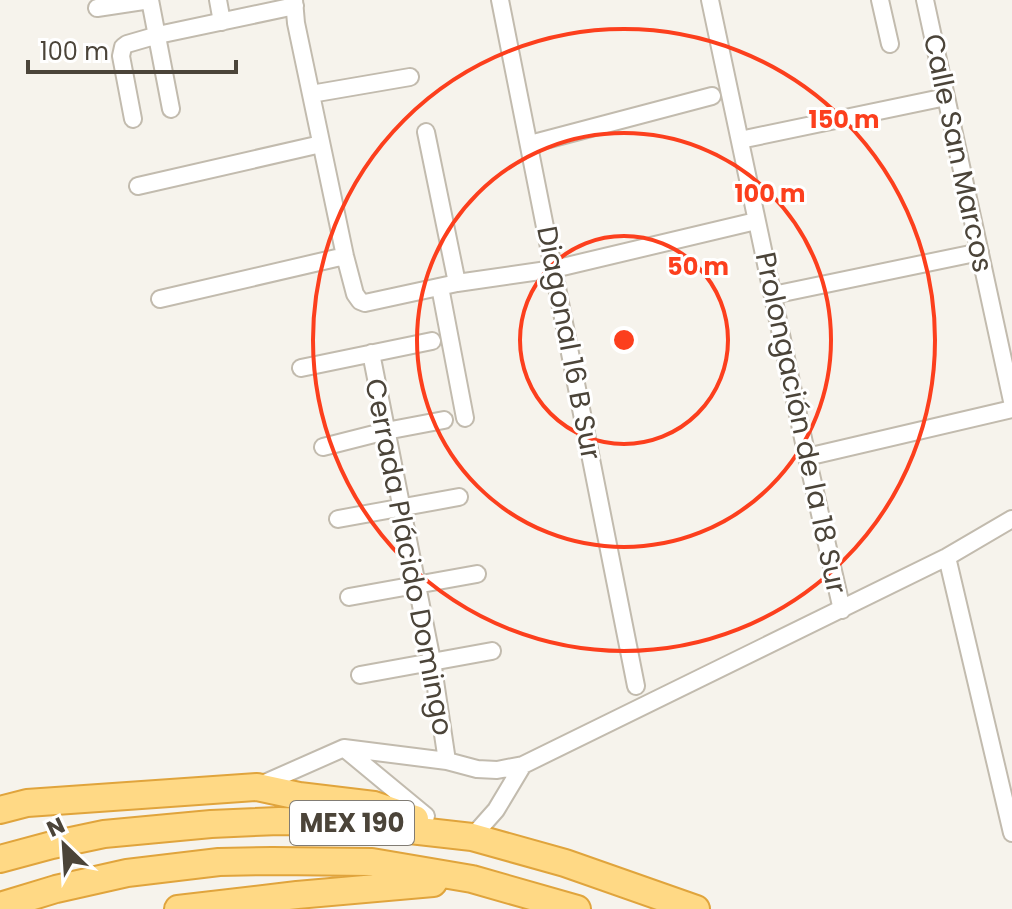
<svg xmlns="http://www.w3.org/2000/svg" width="1012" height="909" viewBox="0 0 1012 909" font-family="Poppins,sans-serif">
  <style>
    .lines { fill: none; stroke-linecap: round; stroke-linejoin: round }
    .minor-casing { stroke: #c2bbae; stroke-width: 20 }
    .trunk-casing { stroke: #e0a43c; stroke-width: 30 }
    .minor { stroke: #fff; stroke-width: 16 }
    .trunk { stroke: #ffd985; stroke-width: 26 }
    .ring { fill: none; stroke: #fc3f1d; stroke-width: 4 }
    .labels { text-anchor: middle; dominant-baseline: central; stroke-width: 6; stroke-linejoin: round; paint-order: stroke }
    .shield { fill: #fff; stroke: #817c74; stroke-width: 2 }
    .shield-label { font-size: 26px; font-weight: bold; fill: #4b4439 }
    .street-label { font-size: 28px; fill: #4b4439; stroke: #fff }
    .centre { fill: #fc3f1d; stroke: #fff; stroke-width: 4 }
    .ring-label { font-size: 24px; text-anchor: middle; font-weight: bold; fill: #fc3f1d; stroke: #fff; stroke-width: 6; stroke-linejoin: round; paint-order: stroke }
  </style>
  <rect width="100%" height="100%" fill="#f6f3ec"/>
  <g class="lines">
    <defs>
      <path id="minor" d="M 150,0 L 171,109
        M 218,0 L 222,22
        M 294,0 L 296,23 L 345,256 L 355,294 L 360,301 L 365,303 L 457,283 L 554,269 L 756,221
        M 500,0 L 636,686
        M 710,0 L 807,457 L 842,610
        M 880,0 L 890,44
        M 925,0 L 1012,401
        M 97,8 L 150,0
        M 311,94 L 410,77
        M 133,119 L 121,56 L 123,47 L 127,44 L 158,35 L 295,6
        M 426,132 L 457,283
        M 740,140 L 946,97
        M 530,144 L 712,96
        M 138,186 L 321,144
        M 440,287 L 465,418
        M 773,295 L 980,252
        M 160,299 L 345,256
        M 371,353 L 432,661 L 447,761
        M 301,368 L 432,341
        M 323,447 L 386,431 L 444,420
        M 807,457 L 1012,409
        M 338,519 L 459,497
        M 947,557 L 1012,833
        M 349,597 L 477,574
        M 360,675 L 492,651
        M 345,749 L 426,816
        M 258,786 L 344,748 L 447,761 L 477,769 L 497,770 L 523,765 L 947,557 L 1012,519
        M 472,837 L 496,810 L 523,765"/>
      <path id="trunk" d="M 0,810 L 27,803 L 257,787 L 299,796 L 374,805 L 415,819
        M 0,859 L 52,845 L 104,834 L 211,824 L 279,821 L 348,823 L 472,837 L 565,863 L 696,909
        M 0,906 L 56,889 L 127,873 L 219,862 L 272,861 L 372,862 L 472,879 L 577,909
        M 178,909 L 297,895 L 433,883"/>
    </defs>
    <use href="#minor" class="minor-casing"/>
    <use href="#trunk" class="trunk-casing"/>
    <use href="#minor" class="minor"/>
    <use href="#trunk" class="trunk"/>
  </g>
  <g class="ring">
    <circle cx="624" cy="340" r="104"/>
    <circle cx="624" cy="340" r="207"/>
    <circle cx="624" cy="340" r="311"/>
  </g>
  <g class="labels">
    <rect class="shield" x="290" y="801" width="124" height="44" rx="6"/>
    <g class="shield-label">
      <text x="352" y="823">MEX 190</text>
    </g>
    <g class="street-label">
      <text transform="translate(958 153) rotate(78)">Calle San Marcos</text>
      <text transform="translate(569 343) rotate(79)">Diagonal 16 B Sur</text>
      <text transform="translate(801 423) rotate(78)">Prolongación de la 18 Sur</text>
      <text transform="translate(409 557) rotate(79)">Cerrada Plácido Domingo</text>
    </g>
  </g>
  <circle cx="624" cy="340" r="12" class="centre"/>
  <g class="ring-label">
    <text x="844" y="128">150 m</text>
    <text x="770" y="202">100 m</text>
    <text x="698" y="275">50 m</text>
  </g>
  <g transform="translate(64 845) rotate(335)" stroke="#ffffff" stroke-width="6" paint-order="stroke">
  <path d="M0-6L14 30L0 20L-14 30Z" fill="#4b4439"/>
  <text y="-12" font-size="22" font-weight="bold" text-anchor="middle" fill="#4b4439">N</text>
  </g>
  <path d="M28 60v12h208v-12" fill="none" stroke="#4b4439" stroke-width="4"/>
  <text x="40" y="60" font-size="24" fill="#4b4439" stroke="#ffffff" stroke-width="6" paint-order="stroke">100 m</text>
</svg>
